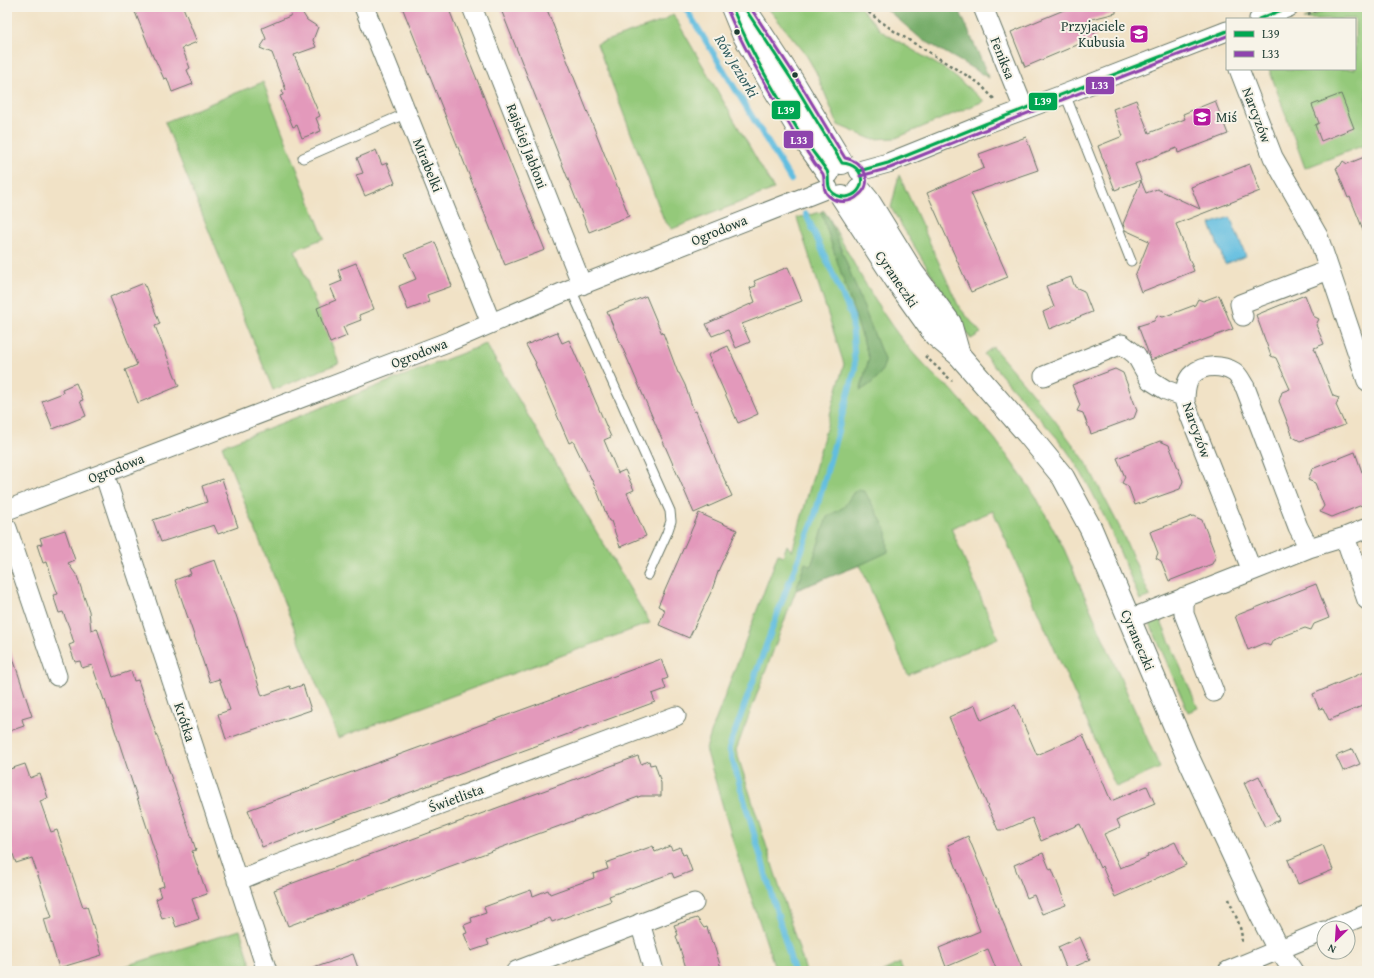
<svg xmlns="http://www.w3.org/2000/svg" width="1374" height="978" viewBox="0 0 1374 978" font-family="'Gentium Book Plus',serif">
  <style>
    .green { fill: #94c97a; stroke: #5a8357 }
    .forest { fill: #77ad6a; stroke: #4b754f }
    .water { fill: #62bee0; stroke: #407e8a }
    .lines { fill: none; stroke-linecap: round; stroke-linejoin: round }
    .stream { stroke: #62bee0; stroke-width: 6 }
    .building { fill: #e399bb }
    .service-casing { stroke: #687767; stroke-width: 11 }
    .minor-casing { stroke: #687767; stroke-width: 21 }
    .tertiary-casing { stroke: #687767; stroke-width: 24 }
    .path { stroke: #687767; stroke-width: 2.5; stroke-dasharray: 3 3; stroke-linecap: butt }
    .service { stroke: #fff; stroke-width: 9 }
    .minor { stroke: #fff; stroke-width: 19 }
    .tertiary { stroke: #fff; stroke-width: 22 }
    .bus-1-casing { stroke: #f7f3e8; stroke-width: 6 }
    .bus-2-casing { stroke: #f7f3e8; stroke-width: 6 }
    .bus-1 { stroke: #00a651; stroke-width: 3 }
    .bus-2 { stroke: #8e44ad; stroke-width: 3 }
    .bus-dot { fill: #1f3d34; stroke: #f7f3e8; stroke-width: 1.5 }
    .labels { text-anchor: middle; dominant-baseline: central; stroke-width: 4; stroke-linejoin: round; paint-order: stroke }
    .poi-label { font-size: 14px; fill: #1f3d34; stroke: #f7f3e8; text-anchor: end }
    .street-label { font-size: 14px; fill: #1f3d34; stroke: #f7f3e8 }
    .water-label { font-size: 15px; font-style: italic; fill: #305d5f; stroke: #f7f3e8 }
    .line-badge { stroke: #f7f3e8; stroke-width: 1.5 }
    .badge-label { font-size: 11px; text-anchor: middle; font-weight: bold; fill: #fff }
  </style>
  <rect width="100%" height="100%" fill="#f7f3e8"/>
  <filter id="ink" filterUnits="userSpaceOnUse"><feTurbulence type="fractalNoise" baseFrequency=".025" numOctaves="2"/><feDisplacementMap in="SourceGraphic" scale="8" xChannelSelector="R" yChannelSelector="G"/><feConvolveMatrix kernelMatrix="1 2 1 2 8 2 1 2 1" color-interpolation-filters="sRGB"/></filter>
  <filter id="wash" filterUnits="userSpaceOnUse"><feTurbulence type="fractalNoise" baseFrequency=".012" numOctaves="4" result="noise"/><feDisplacementMap in="SourceGraphic" scale="16" xChannelSelector="R" yChannelSelector="G"/><feGaussianBlur stdDeviation="0.9" result="paint"/><feColorMatrix in="noise" values="0 0 0 0 0 0 0 0 0 0 0 0 0 0 0 0 0 1.4 0 .05"/><feComposite in="paint" operator="in"/></filter>
  <g filter="url(#wash)">
    <rect width="100%" height="100%" fill="#f1e2c6"/>
    <path class="green" d="M 767,7 L 860,7 L 881,31 L 948,71 L 984,101 L 896,138 L 871,139 L 838,125 L 816,72 L 805,53 Z
      M 1334,7 L 1367,7 L 1367,144 L 1305,168 L 1269,69 L 1355,69 L 1355,19 L 1303,19 Z
      M 673,14 L 774,189 L 672,229 L 664,220 L 597,44 L 663,21 Z
      M 263,82 L 324,238 L 295,250 L 339,363 L 273,390 L 165,122 Z
      M 899,175 L 959,307 L 981,333 L 971,339 L 891,208 Z
      M 823,210 L 829,218 C 858,270 884,325 927,368 C 934,375 941,383 950,388 L 995,439 L 1035,495 L 1064,549 L 1160,768 L 1116,787 L 993,511 L 951,528 L 998,638 L 908,675 L 860,565 L 796,590 L 736,750 L 806,971 L 776,971 L 739,861 L 706,749 L 712,730 L 778,554 L 783,556 L 787,545 L 792,552 L 844,364 L 797,218 L 821,212 Z
      M 486,344 L 650,623 L 338,738 L 222,446 Z
      M 993,347 L 1053,418 L 1086,462 L 1119,526 L 1150,596 L 1140,600 C 1118,548 1098,494 1065,448 C 1055,434 1042,422 1031,409 C 1015,391 999,373 984,354 Z
      M 1159,617 L 1198,708 L 1188,712 L 1149,621 Z
      M 240,930 L 253,971 L 110,971 Z
      M 900,963 L 903,971 L 883,971 Z"/>
    <path class="forest" d="M 884,7 L 958,7 L 989,78 L 920,38 Z
      M 823,210 L 829,218 L 885,362 C 880,378 874,382 860,391 L 869,358 L 821,212 Z
      M 858,489 L 865,492 L 882,522 L 887,532 L 888,552 L 860,565 L 796,590 L 805,563 L 811,566 L 827,517 L 844,507 L 853,493 Z"/>
    <path class="water" d="M 1230,217 L 1246,256 L 1225,264 L 1210,224 Z"/>
    <g class="lines">
      <path class="stream" d="M 685,7 L 791,180
        M 794,971 L 729,748 L 785,593 L 813,522 L 855,369 L 852,317 L 806,214"/>
    </g>
    <g id="blocks">
      <path class="building" d="M 133,7 L 183,7 L 197,42 L 182,48 L 190,68 L 187,70 L 193,84 L 172,92 L 167,78 L 164,79 L 155,59 L 154,59 Z
        M 293,7 L 299,7 L 307,20 L 318,27 L 313,40 L 316,47 L 294,55 L 320,116 L 316,118 L 321,131 L 302,138 L 297,125 L 293,127 L 280,96 L 283,95 L 282,91 L 286,90 L 272,53 L 260,48 L 266,39 L 262,28 L 290,16 Z
        M 402,7 L 448,7 L 545,250 L 505,265 Z
        M 500,7 L 546,7 L 629,216 L 589,232 Z
        M 1071,7 L 1116,7 L 1116,13 L 1088,20 L 1096,37 L 1025,67 L 1011,32 Z
        M 1341,94 L 1354,128 L 1321,141 L 1315,125 L 1319,123 L 1312,105 Z
        M 1136,100 L 1149,133 L 1185,119 L 1183,114 L 1215,101 L 1228,134 L 1178,153 L 1177,148 L 1135,164 L 1141,180 L 1115,190 L 1098,146 L 1123,136 L 1113,109 Z
        M 1026,137 L 1038,170 L 971,193 L 1008,277 L 971,292 L 927,193 L 984,168 L 979,154 Z
        M 376,150 L 382,165 L 387,163 L 395,183 L 365,196 L 356,175 L 363,173 L 357,158 Z
        M 1367,156 L 1367,237 L 1366,237 L 1350,197 L 1348,198 L 1336,168 L 1340,166 L 1343,161 L 1347,164 Z
        M 1250,164 L 1260,191 L 1176,224 L 1194,271 L 1141,292 L 1135,276 L 1149,241 L 1125,230 L 1123,224 L 1141,181 L 1146,193 L 1157,189 L 1200,209 L 1191,187 Z
        M 435,242 L 452,286 L 427,295 L 429,302 L 408,310 L 399,286 L 416,279 L 405,254 Z
        M 356,263 L 374,309 L 359,315 L 361,320 L 343,327 L 347,336 L 330,343 L 317,308 L 336,300 L 330,286 L 342,281 L 338,270 Z
        M 788,267 L 802,301 L 742,324 L 750,342 L 736,348 L 728,330 L 712,336 L 706,324 L 755,302 L 750,288 L 756,286 L 754,281 Z
        M 1071,277 L 1075,287 L 1084,291 L 1092,312 L 1049,329 L 1043,312 L 1054,307 L 1046,286 Z
        M 144,283 L 160,324 L 155,326 L 179,386 L 138,403 L 125,370 L 137,365 L 110,297 Z
        M 1219,295 L 1233,329 L 1151,360 L 1138,326 L 1154,321 L 1157,315 L 1163,317 L 1195,305 L 1198,299 L 1203,301 Z
        M 1305,295 L 1313,316 L 1319,319 L 1316,325 L 1324,344 L 1314,348 L 1333,396 L 1339,398 L 1336,405 L 1345,425 L 1300,441 L 1293,437 L 1279,401 L 1282,392 L 1290,389 L 1276,358 L 1271,356 L 1256,315 Z
        M 646,296 L 662,334 L 663,333 L 678,373 L 679,373 L 685,385 L 694,412 L 696,411 L 720,470 L 732,496 L 694,513 L 607,312 Z
        M 557,332 L 562,343 L 569,340 L 611,437 L 604,440 L 618,473 L 625,470 L 634,490 L 627,493 L 646,536 L 620,547 L 611,521 L 609,521 L 598,493 L 573,441 L 569,443 L 535,364 L 536,363 L 526,345 Z
        M 728,346 L 758,414 L 738,423 L 708,355 Z
        M 1115,369 L 1123,373 L 1137,410 L 1134,418 L 1091,434 L 1083,413 L 1077,411 L 1080,405 L 1072,385 Z
        M 76,383 L 83,400 L 80,401 L 86,416 L 53,429 L 42,401 L 63,393 L 62,389 Z
        M 1160,441 L 1169,445 L 1183,481 L 1180,489 L 1135,505 L 1128,486 L 1122,483 L 1125,477 L 1117,458 Z
        M 1355,452 L 1362,472 L 1367,474 L 1365,480 L 1367,484 L 1367,503 L 1332,517 L 1320,512 L 1324,506 L 1315,483 L 1308,480 L 1312,469 Z
        M 222,479 L 238,527 L 218,534 L 214,525 L 161,542 L 153,520 L 207,502 L 202,486 Z
        M 699,513 L 737,530 L 719,569 L 712,590 L 689,638 L 659,625 L 665,610 L 658,606 Z
        M 1193,516 L 1202,520 L 1216,556 L 1212,564 L 1169,581 L 1161,561 L 1156,558 L 1158,553 L 1150,532 Z
        M 65,530 L 75,560 L 68,563 L 77,576 L 89,611 L 91,630 L 97,628 L 113,677 L 131,671 L 134,681 L 138,680 L 196,850 L 192,851 L 207,894 L 192,899 L 199,919 L 176,927 L 172,916 L 162,919 L 156,899 L 161,897 L 158,888 L 164,886 L 159,864 L 105,700 L 104,700 L 92,665 L 82,668 L 80,661 L 75,662 L 69,645 L 74,643 L 69,627 L 63,612 L 59,613 L 53,595 L 58,594 L 52,578 L 47,562 L 43,563 L 37,545 L 42,544 L 40,538 Z
        M 215,560 L 231,605 L 236,615 L 262,696 L 290,686 L 291,689 L 303,685 L 311,710 L 226,739 L 218,714 L 230,710 L 219,679 L 210,682 L 175,580 L 191,574 L 189,569 Z
        M 1316,584 L 1329,618 L 1314,624 L 1311,630 L 1305,628 L 1273,640 L 1270,646 L 1264,643 L 1248,650 L 1235,616 Z
        M 10,649 L 32,716 L 22,719 L 24,726 L 7,732 L 7,650 Z
        M 661,659 L 668,678 L 663,680 L 666,689 L 652,694 L 655,702 L 262,847 L 248,810 Z
        M 1367,671 L 1367,704 L 1329,720 L 1323,708 L 1319,709 L 1313,694 Z
        M 975,705 L 981,720 L 1015,705 L 1037,755 L 1083,735 L 1111,801 L 1147,786 L 1155,804 L 1117,820 L 1120,827 L 1104,834 L 1120,868 L 1148,857 L 1147,855 L 1175,842 L 1186,865 L 1115,897 L 1102,866 L 1100,868 L 1080,824 L 1041,841 L 1032,818 L 1004,830 L 998,830 L 949,717 Z
        M 1353,749 L 1360,764 L 1343,771 L 1336,756 Z
        M 638,756 L 641,764 L 649,761 L 650,765 L 655,764 L 661,783 L 661,796 L 641,796 L 288,926 L 274,890 Z
        M 25,764 L 30,778 L 40,774 L 48,798 L 40,801 L 51,832 L 57,830 L 83,907 L 87,906 L 102,955 L 59,968 L 44,919 L 52,917 L 32,858 L 16,863 L 7,837 L 7,770 Z
        M 1259,776 L 1279,820 L 1265,827 L 1244,783 Z
        M 968,836 L 1003,922 L 1023,971 L 997,971 L 988,949 L 946,967 L 939,948 L 980,931 L 948,845 Z
        M 1323,845 L 1333,870 L 1298,884 L 1288,860 Z
        M 653,846 L 655,852 L 670,846 L 672,850 L 680,847 L 683,855 L 686,854 L 692,871 L 674,878 L 672,873 L 609,896 L 611,901 L 552,922 L 550,918 L 487,940 L 489,945 L 471,951 L 464,934 L 467,933 L 464,925 L 472,922 L 471,918 L 486,913 L 484,907 L 531,890 L 533,896 L 548,890 L 550,894 L 594,878 L 593,874 L 608,869 L 606,863 Z
        M 1043,853 L 1050,870 L 1052,869 L 1066,905 L 1042,914 L 1034,895 L 1027,898 L 1014,865 Z
        M 697,918 L 704,928 L 707,927 L 712,943 L 713,942 L 722,971 L 687,971 L 676,936 L 678,935 L 674,925 Z
        M 1080,937 L 1090,960 L 1067,970 L 1058,947 Z
        M 353,954 L 359,971 L 311,971 L 311,969 Z"/>
    </g>
  </g>
  <g filter="url(#ink)">
    <use href="#blocks" fill-opacity="0" stroke="#687767" stroke-width="1"/>
    <g class="lines">
      <defs>
        <path id="service" d="M 1065,94 L 1131,261
          M 303,158 L 407,113
          M 571,289 L 670,511 L 671,521 L 667,533 L 648,575"/>
        <path id="minor" d="M 364,7 L 491,323
          M 472,7 L 582,285
          M 983,7 L 1024,109
          M 1259,19 L 1289,7
          M 1239,69 L 1273,157 L 1318,236 L 1367,381
          M 859,171 L 888,163 L 985,124 L 1065,94 L 1227,31
          M 1243,316 L 1240,304 L 1329,270
          M 1044,376 L 1122,344 L 1136,355 L 1150,380 L 1166,390 L 1185,397
          M 104,473 L 267,971
          M 7,510 L 450,341 L 571,289 L 828,188
          M 7,528 L 57,676
          M 1345,537 L 1367,600
          M 1309,548 L 1298,527 L 1245,387 C 1242,383 1239,375 1234,372 C 1222,365 1204,364 1193,374 C 1185,380 1185,393 1185,403 L 1252,571 L 1309,548 L 1345,537 L 1367,528
          M 1184,597 L 1184,614 L 1214,692
          M 1130,619 L 1252,571
          M 237,881 L 266,869 L 676,716
          M 640,923 L 654,971
          M 1333,928 L 1367,914
          M 1279,950 L 1293,971
          M 516,971 L 694,903
          M 1228,971 L 1324,931"/>
        <path id="tertiary" d="M 732,7 L 743,34 L 763,70 L 806,142 L 828,173
          M 744,7 L 792,80 L 842,163
          M 859,189 L 868,200 L 913,273 L 950,323 L 959,355
          M 842,197 L 896,280 L 935,335 L 959,355 L 1027,433 L 1063,477 L 1091,529 L 1187,755 L 1260,913 L 1279,950"/>
      </defs>
      <use href="#service" class="service-casing"/>
      <use href="#minor" class="minor-casing"/>
      <use href="#tertiary" class="tertiary-casing"/>
      <path class="path" d="M 866,7 L 868,12 L 894,31 L 979,83 L 995,100
        M 1308,14 L 1325,7
        M 925,356 L 952,381
        M 1229,899 C 1233,911 1245,932 1241,944"/>
      <use href="#service" class="service"/>
      <use href="#minor" class="minor"/>
      <use href="#tertiary" class="tertiary"/>
      <defs>
        <path id="bus-1" d="M 732,7 C 751,54 778,98 805,141 C 812,151 820,161 827,171 C 830,177 826,185 831,191 C 834,195 840,197 845,197 C 868,195 867,164 842,163 L 792,80 L 744,7
          M 1259,19 L 1289,7
          M 859,171 L 888,163 L 985,124 L 1227,31"/>
        <path id="bus-2" d="M 727,9 C 746,55 773,96 798,139 C 804,148 810,156 815,164 C 818,167 821,171 823,174 C 826,181 821,189 829,196 C 838,204 851,203 859,195 C 875,182 863,161 845,158 L 796,77 L 750,7
          M 860,176 L 890,168 L 987,129 L 1227,36"/>
      </defs>
      <use href="#bus-1" class="bus-1-casing"/>
      <use href="#bus-2" class="bus-2-casing"/>
      <use href="#bus-1" class="bus-1"/>
      <use href="#bus-2" class="bus-2"/>
    </g>
  </g>
  <defs>
    <symbol id="school-square" viewBox="-11 -11 22 22"><rect x="-9" y="-9" width="18" height="18" rx="4" fill="#b5179e" stroke="#f7f3e8"/><path d="M0-5L7-2L0 1L-7-2ZM-4 1L0 2.5L4 1V4Q0 6-4 4Z" fill="#fff"/></symbol>
  </defs>
  <g fill-rule="evenodd">
    <use href="#school-square" x="1128" y="23" width="22" height="22"/>
    <use href="#school-square" x="1191" y="106" width="22" height="22"/>
  </g>
  <g class="bus-dot">
    <circle cx="737" cy="32" r="3.5"/>
    <circle cx="795" cy="75" r="3.5"/>
  </g>
  <g class="labels">
    <g class="poi-label">
      <text x="1125" y="26">Przyjaciele<tspan x="1125" dy="16">Kubusia</tspan></text>
      <text x="1216" y="117" text-anchor="start">Miś</text>
    </g>
    <g class="street-label">
      <text transform="translate(1003 58) rotate(68)">Feniksa</text>
      <text transform="translate(1257 115) rotate(69)">Narcyzów</text>
      <text transform="translate(527 146) rotate(69)">Rajskiej Jabłoni</text>
      <text transform="translate(428 165) rotate(68)">Mirabelki</text>
      <text transform="translate(719 230) rotate(-22)">Ogrodowa</text>
      <text transform="translate(897 279) rotate(56)">Cyraneczki</text>
      <text transform="translate(419 353) rotate(-21)">Ogrodowa</text>
      <text transform="translate(1197 430) rotate(70)">Narcyzów</text>
      <text transform="translate(116 468) rotate(-21)">Ogrodowa</text>
      <text transform="translate(1138 640) rotate(67)">Cyraneczki</text>
      <text transform="translate(185 722) rotate(72)">Krótka</text>
      <text transform="translate(456 798) rotate(-20)">Świetlista</text>
    </g>
    <g class="water-label">
      <text transform="translate(737 66) rotate(59)">Rów Jeziorki</text>
    </g>
  </g>
  <g class="line-badge">
    <rect x="1085" y="76" width="30" height="19" rx="4" fill="#8e44ad"/>
    <rect x="1028" y="92" width="30" height="19" rx="4" fill="#00a651"/>
    <rect x="771" y="100" width="30" height="20" rx="4" fill="#00a651"/>
    <rect x="783" y="130" width="31" height="19" rx="4" fill="#8e44ad"/>
  </g>
  <g class="badge-label">
    <text x="1100" y="89">L33</text>
    <text x="1043" y="105">L39</text>
    <text x="786" y="114">L39</text>
    <text x="799" y="144">L33</text>
  </g>
  <rect width="1374" height="978" fill="none" stroke="#f7f3e8" stroke-width="24"/>
  <rect x="1226" y="18" width="130" height="52" fill="#f7f3e8" stroke="#a1aaa0"/>
  <rect x="1234" y="31" width="20" height="6" fill="#00a651" stroke="#a1aaa0"/>
  <text x="1262" y="38" font-size="12" fill="#1f3d34">L39</text>
  <rect x="1234" y="51" width="20" height="6" fill="#8e44ad" stroke="#a1aaa0"/>
  <text x="1262" y="58" font-size="12" fill="#1f3d34">L33</text>
  <g transform="translate(1336 940) rotate(205)"><circle r="19" fill="#f7f3e8" stroke="#a1aaa0"/>
  <path d="M0-3L7 15L0 10L-7 15Z" fill="#b5179e"/>
  <text y="-6" font-size="11" font-weight="bold" text-anchor="middle" fill="#1f3d34">N</text>
  </g>
</svg>
